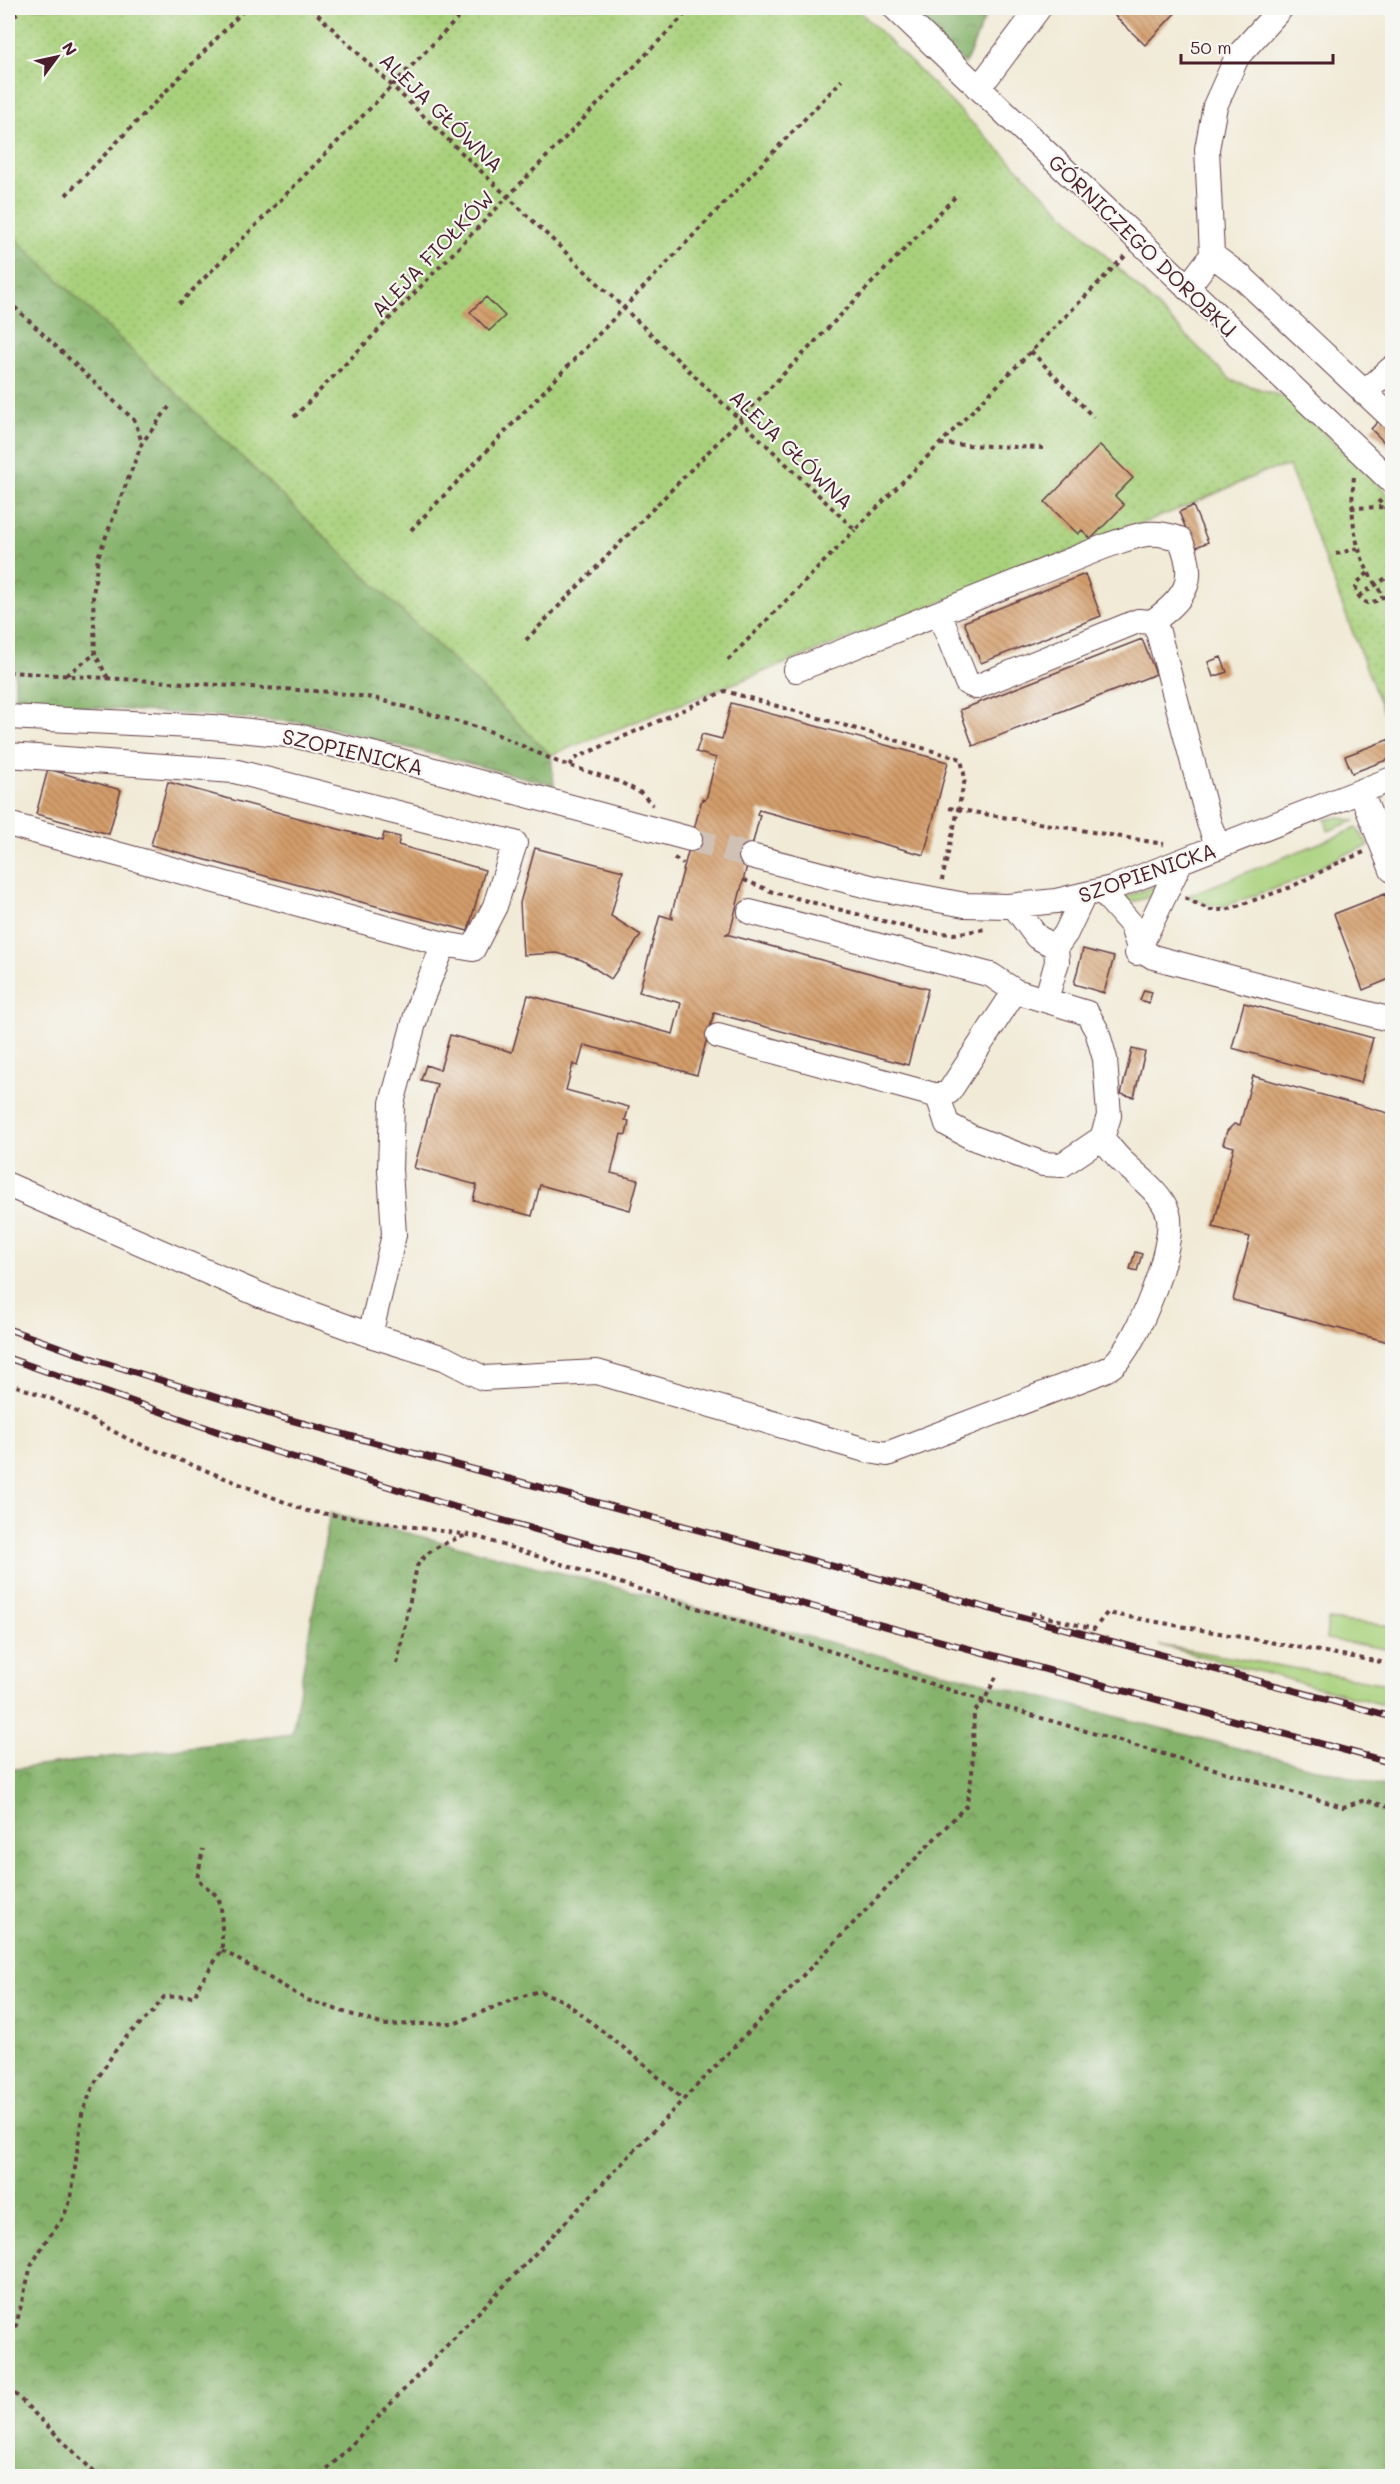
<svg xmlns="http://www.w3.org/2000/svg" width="1400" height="2484" viewBox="0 0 1400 2484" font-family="Mali,sans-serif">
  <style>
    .grass { fill: #a9d17c; stroke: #7a7854; stroke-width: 1.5 }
    .forest { fill: url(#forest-crowns); stroke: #68694c; stroke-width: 1.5 }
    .park { fill: url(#park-dots); stroke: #7a7854; stroke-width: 1.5 }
    .building { fill: url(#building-back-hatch) }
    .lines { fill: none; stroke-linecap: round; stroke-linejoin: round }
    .minor-tunnel { stroke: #d0c1b4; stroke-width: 24; stroke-dasharray: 24 12; stroke-linecap: butt }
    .minor-casing { stroke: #633d45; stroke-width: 26 }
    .path { stroke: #633d45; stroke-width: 4; stroke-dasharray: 4.5 4.5; stroke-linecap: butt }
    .minor { stroke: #fff; stroke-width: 24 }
    .rail-casing { stroke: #4a1f2b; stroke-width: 7 }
    .rail { stroke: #f6f6f2; stroke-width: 4.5; stroke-dasharray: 14; stroke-linecap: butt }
    .labels { text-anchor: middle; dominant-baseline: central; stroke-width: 4.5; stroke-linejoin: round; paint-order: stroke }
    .street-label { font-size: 21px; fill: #4a1f2b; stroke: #f6f6f2 }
  </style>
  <defs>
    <pattern id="forest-crowns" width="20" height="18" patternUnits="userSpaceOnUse" patternTransform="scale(1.5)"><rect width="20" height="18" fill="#86b36c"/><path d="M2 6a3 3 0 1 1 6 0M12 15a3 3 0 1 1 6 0" fill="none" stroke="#709159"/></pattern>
    <pattern id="park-dots" width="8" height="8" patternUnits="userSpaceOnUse" patternTransform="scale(1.5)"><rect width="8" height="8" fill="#a9d17c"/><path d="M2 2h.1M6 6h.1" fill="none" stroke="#93b36b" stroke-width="1.8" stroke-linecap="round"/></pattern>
    <pattern id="building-back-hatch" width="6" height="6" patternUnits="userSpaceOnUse" patternTransform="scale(1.5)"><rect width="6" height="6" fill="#d39d6a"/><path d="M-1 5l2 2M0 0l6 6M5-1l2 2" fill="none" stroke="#ad7f57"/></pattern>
  </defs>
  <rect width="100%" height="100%" fill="#f6f6f2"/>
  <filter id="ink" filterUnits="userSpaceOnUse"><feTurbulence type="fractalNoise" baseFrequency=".0167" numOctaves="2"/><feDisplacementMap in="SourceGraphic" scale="12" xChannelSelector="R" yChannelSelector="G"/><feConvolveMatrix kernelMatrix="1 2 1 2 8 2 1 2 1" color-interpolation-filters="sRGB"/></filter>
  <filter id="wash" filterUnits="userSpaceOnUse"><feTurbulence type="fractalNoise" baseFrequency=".008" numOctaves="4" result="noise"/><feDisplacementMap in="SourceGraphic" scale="24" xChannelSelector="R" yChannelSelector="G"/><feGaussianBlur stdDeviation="1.35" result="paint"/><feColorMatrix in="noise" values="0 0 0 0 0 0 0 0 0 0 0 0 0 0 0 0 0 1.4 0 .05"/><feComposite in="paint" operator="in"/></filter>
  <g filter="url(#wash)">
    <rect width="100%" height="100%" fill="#f1ead6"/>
    <path class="grass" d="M 1339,817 L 1354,821 L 1328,831 L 1325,819 Z
      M 1357,828 L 1369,846 L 1343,855 L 1293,882 L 1224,906 L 1212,906 L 1187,896 Z
      M 1157,885 L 1155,895 L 1126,904 L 1123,898 Z
      M 1328,1620 L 1392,1626 L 1392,1650 L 1326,1639 Z
      M 1159,1645 L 1392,1685 L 1392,1707 Z"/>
    <path class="forest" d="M 907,8 L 989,8 L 965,64 Z
      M 8,231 L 551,755 L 554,785 L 311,723 L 16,702 L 14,663 L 8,663 Z
      M 330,1513 L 1392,1788 L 1392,2476 L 8,2476 L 8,1770 L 292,1734 Z"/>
    <path class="park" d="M 8,8 L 856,8 L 1231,380 L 1288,398 L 1392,498 L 1392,735 L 1289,466 L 1266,471 L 1194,503 L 551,755 L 8,231 Z"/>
    <g id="blocks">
      <path class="building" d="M 1116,8 L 1180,8 L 1145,45 L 1111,12 Z
        M 486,297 L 505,316 L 489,331 L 470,312 Z
        M 1384,415 L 1392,423 L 1392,450 L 1371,429 Z
        M 1100,445 L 1133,478 L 1115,496 L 1124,505 L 1091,539 L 1082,530 L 1078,534 L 1045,502 Z
        M 1193,506 L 1208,542 L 1194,548 L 1179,512 Z
        M 1085,574 L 1101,616 L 981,663 L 964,622 Z
        M 1142,639 L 1156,674 L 973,746 L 960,710 Z
        M 1221,657 L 1227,672 L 1213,677 L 1208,662 Z
        M 731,703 L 948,762 L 924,855 L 759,810 L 757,814 L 760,815 L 730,932 L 726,934 L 928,989 L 908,1065 L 714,1013 L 697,1075 L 584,1045 L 578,1066 L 573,1064 L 566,1090 L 629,1107 L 625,1120 L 629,1121 L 626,1135 L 621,1134 L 611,1173 L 638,1180 L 630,1210 L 540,1185 L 532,1216 L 473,1200 L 477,1185 L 414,1168 L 437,1084 L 421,1080 L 426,1065 L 440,1070 L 450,1035 L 512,1052 L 528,995 L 673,1034 L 681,1003 L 639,992 L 660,915 L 673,919 L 673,917 L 671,916 L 702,799 L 705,800 L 707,796 L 716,758 L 696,752 L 702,734 L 722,739 Z
        M 1390,739 L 1392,746 L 1392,758 L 1352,773 L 1345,756 Z
        M 48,769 L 121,790 L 109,834 L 36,814 Z
        M 168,782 L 382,841 L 384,833 L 400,837 L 398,845 L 485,870 L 468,931 L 151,845 Z
        M 535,848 L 623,871 L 611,916 L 641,935 L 611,979 L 582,960 L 557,953 L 523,955 L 520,903 Z
        M 1385,894 L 1392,914 L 1392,978 L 1363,990 L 1334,914 Z
        M 1083,949 L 1114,957 L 1104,993 L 1074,984 Z
        M 1144,990 L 1152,992 L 1149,1003 L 1140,1000 Z
        M 1244,1003 L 1373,1038 L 1361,1083 L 1232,1048 Z
        M 1132,1049 L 1145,1052 L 1134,1097 L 1121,1094 Z
        M 1253,1076 L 1392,1114 L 1392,1343 L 1233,1300 L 1250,1237 L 1213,1227 L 1234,1147 L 1223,1144 L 1227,1131 L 1234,1124 L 1240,1125 Z
        M 1135,1252 L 1142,1254 L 1137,1271 L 1130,1269 Z"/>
    </g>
  </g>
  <g filter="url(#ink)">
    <use href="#blocks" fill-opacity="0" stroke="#633d45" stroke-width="1.5"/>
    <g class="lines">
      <path class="minor-tunnel" d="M 690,839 L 751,856"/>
      <defs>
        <path id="minor" d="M 895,8 L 1392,482
          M 977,87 L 988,76 L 1039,8
          M 1212,255 L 1243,278 L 1392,418
          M 1187,288 L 1212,255 L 1207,149 L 1215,106 L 1237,57 L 1281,8
          M 1364,393 L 1392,368
          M 939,613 L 967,683 L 976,687 L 1138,621 L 1152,622 L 1158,632 L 1209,823 L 1218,847
          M 796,670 L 1106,546 C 1136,536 1148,528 1180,539 C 1198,580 1186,598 1152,622
          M 8,717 L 212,727 L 297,736 L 397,760 L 690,839
          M 8,755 L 234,771 L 515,843 L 495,906 L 473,949 L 444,944 L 8,824
          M 1361,792 L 1392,870
          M 751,856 L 875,888 L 965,905 L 1008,906 L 1056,901 L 1112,888 L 1392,779
          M 1102,891 L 1131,924 L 1139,948 L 1153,957 L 1392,1020
          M 1014,906 L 1037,937 L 1056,947
          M 750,912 L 991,975 L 1015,991
          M 1137,953 L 1180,863
          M 1046,1000 L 1057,962 L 1056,947 L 1066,933 L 1084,895
          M 718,1036 L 938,1096 L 949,1092 L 1015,991 L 1087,1013 L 1097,1031 L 1105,1059 L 1109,1116 L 1102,1138 L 1062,1165 L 1043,1164 L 971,1137 L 947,1124 L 938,1096
          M 8,1185 L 260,1295 L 370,1335 L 444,1358 L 483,1378 L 597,1372 L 869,1451 L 887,1454 L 1093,1375 C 1099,1372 1108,1370 1113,1365 C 1137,1346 1177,1242 1168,1213 C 1161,1192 1138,1177 1123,1162 C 1115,1155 1109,1146 1102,1138
          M 370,1335 L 394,1235 L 390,1169 L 392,1103 L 419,1005 L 444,944"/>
      </defs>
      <use href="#minor" class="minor-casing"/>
      <path class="path" d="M 311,8 L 855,530 L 1126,255
        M 8,23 L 22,8
        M 66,195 L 246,8
        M 8,301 L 135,421 L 142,443
        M 179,304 L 468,8
        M 1031,351 L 1093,417
        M 294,417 L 691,8
        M 940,444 L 1043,448
        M 1354,477 C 1348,525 1358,570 1392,605
        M 1378,500 L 1392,514
        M 1351,508 L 1383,507
        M 411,530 L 842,80
        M 1336,554 L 1358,548
        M 1368,573 L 1357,583 C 1354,591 1359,599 1367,603 L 1376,601 L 1384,596
        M 1359,596 L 1392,574
        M 526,640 L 957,195
        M 728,660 L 855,530
        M 8,672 L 330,692 L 374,698 L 487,730 L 558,762 L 620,782 L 641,793 L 653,805
        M 66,675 L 95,654
        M 108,678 L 95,654 L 93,596 L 98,557 L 142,443 L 169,407
        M 570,766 L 574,759 L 725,691 L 961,759 L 965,779 L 942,880
        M 949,808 L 1164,844
        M 674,858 L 683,864
        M 744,880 L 773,892 L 925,932 L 954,934 L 985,929
        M 1185,898 L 1210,910 L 1226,910 L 1291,887 L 1338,863 L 1364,852
        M 8,1383 L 52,1399 L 130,1440 L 307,1511 L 475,1536 L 984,1701 L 1343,1807 L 1365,1800 L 1392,1808
        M 1031,1613 L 1094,1629 L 1107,1613 L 1392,1664
        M 397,1664 L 417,1566 C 428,1548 448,1542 467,1535
        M 222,1950 L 307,2000 L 384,2025 L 456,2023 L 511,2000 L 539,1991 L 564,2001 L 643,2063 L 683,2100
        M 8,2344 L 15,2329 L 31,2266 L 47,2239 L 62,2220 L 71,2199 L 82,2114 L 94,2084 L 115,2051 L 128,2035 L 152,2013 L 164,1997 L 195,1996 L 199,1985 L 222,1950 L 222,1930 L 221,1905 L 217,1896 L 197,1879 L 203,1849
        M 8,2387 L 98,2476
        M 321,2476 L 966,1806 L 972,1775 L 974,1712 L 984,1701 L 997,1675"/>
      <use href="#minor" class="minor"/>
      <defs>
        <path id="rail" d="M 8,1329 L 96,1360 L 276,1416 L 1392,1717
          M 8,1358 L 273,1451 L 455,1507 L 814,1607 L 1392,1763"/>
      </defs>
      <use href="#rail" class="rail-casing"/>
      <use href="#rail" class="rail"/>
    </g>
  </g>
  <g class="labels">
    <g class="street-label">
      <text transform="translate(442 112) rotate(44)">ALEJA GŁÓWNA</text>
      <text transform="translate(1143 245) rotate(44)">GÓRNICZEGO DOROBKU</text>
      <text transform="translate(432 253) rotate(-46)">ALEJA FIOŁKÓW</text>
      <text transform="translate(792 449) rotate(44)">ALEJA GŁÓWNA</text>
      <text transform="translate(353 751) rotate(13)">SZOPIENICKA</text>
      <text transform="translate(1147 872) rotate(-19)">SZOPIENICKA</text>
    </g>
  </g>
  <rect width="1400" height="2484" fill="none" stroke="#f6f6f2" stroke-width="30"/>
  <g transform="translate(57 57) rotate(57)" stroke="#f6f6f2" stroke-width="4.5" paint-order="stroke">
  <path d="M0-4.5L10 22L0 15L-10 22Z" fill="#4a1f2b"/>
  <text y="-9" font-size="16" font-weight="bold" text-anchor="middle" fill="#4a1f2b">N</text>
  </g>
  <path d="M1181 54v9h152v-9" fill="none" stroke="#4a1f2b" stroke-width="3"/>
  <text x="1190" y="54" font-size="18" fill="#4a1f2b" stroke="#f6f6f2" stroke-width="4.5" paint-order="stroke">50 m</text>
</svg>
